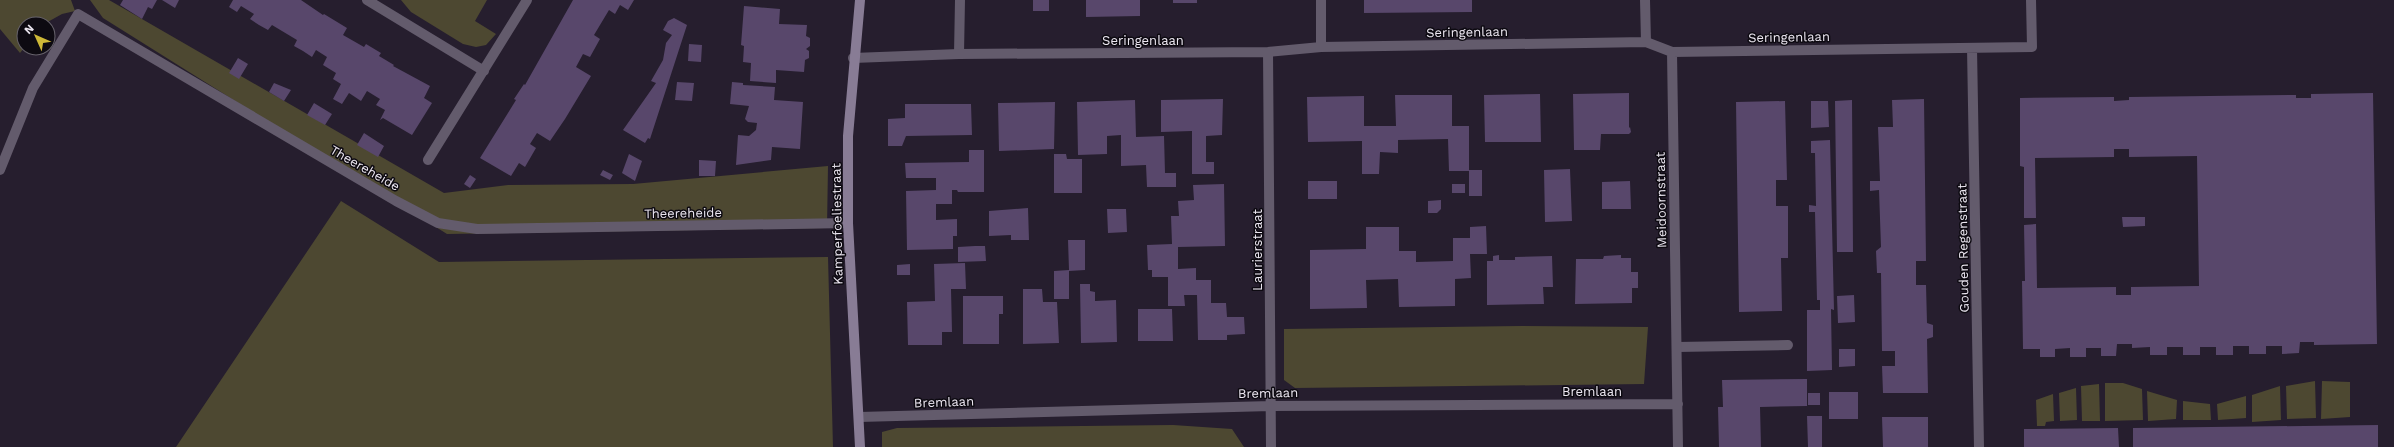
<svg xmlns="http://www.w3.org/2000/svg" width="2394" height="447" viewBox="0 0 2394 447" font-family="'Work Sans',sans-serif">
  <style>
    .green { fill: #4d4831 }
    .building { fill: #58476b }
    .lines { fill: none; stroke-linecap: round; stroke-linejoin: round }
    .lane { stroke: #635b6c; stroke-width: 10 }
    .street { stroke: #635b6c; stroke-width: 10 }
    .secondary { stroke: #887c95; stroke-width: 10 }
    .labels { text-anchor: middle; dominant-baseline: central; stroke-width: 3; stroke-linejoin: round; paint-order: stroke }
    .street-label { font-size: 13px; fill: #ece7f1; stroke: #0d0a11 }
  </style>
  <rect width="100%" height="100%" fill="#261e2e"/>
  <path class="green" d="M 0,0 L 71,0 L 75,11 L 62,14 L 44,24 L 24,24 L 24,48 L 20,53 L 0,29 Z
    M 90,0 L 109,0 L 444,193 L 508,185 L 633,184 L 828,166 L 827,228 L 447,234 L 103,18 Z
    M 401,0 L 487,0 L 475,21 L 496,34 L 486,45 L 476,47 L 463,44 L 411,12 Z
    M 341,201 L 439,262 L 828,257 L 833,447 L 176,447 Z
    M 1521,326 L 1648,327 L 1644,384 L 1295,388 L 1284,380 L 1284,329 Z
    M 2315,381 L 2316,418 L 2287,419 L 2286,386 Z
    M 2322,381 L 2350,382 L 2350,417 L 2321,419 Z
    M 2105,383 L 2123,383 L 2142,389 L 2143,420 L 2105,421 Z
    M 2099,384 L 2100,421 L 2082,421 L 2081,386 Z
    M 2280,386 L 2281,420 L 2252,422 L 2252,395 Z
    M 2076,388 L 2077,420 L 2060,421 L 2059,393 Z
    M 2147,391 L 2177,400 L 2176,419 L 2148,421 Z
    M 2053,394 L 2054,421 L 2046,422 L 2045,426 L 2037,426 L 2036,400 Z
    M 2246,396 L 2246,418 L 2218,420 L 2217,404 Z
    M 2183,401 L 2210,404 L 2211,420 L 2183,420 Z
    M 1173,425 L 1232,429 L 1244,447 L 882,447 L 882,432 L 897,428 Z"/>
  <path class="building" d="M 123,0 L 157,0 L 152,9 L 148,7 L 142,19 L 120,5 Z
    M 162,0 L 179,0 L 175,8 Z
    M 233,0 L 301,0 L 323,15 L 324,14 L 347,28 L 343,35 L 364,47 L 366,44 L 381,53 L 379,56 L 394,65 L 393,66 L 430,86 L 424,98 L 432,103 L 412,135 L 383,118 L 380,120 L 385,110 L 376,105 L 380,99 L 367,91 L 361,101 L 349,93 L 342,104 L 333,99 L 341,84 L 333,79 L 336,73 L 323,65 L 327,57 L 316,50 L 312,57 L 303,51 L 294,46 L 297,40 L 272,25 L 268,30 L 259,25 L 250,19 L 254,14 L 241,6 L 237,12 L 229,7 Z
    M 573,0 L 634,0 L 628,10 L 620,5 L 615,14 L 609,10 L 594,35 L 600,39 L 590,57 L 583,54 L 576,67 L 591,76 L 565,119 L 550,141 L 537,133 L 530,144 L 536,148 L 525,167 L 519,163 L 511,176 L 480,158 L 516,100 L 514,99 L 524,84 L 525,85 Z
    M 1033,0 L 1049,0 L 1049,11 L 1033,11 Z
    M 1086,0 L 1140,0 L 1140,16 L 1086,17 Z
    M 1173,0 L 1197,0 L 1197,3 L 1173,3 Z
    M 1364,0 L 1472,0 L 1472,12 L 1364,13 Z
    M 744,6 L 780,9 L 779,24 L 807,25 L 806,36 L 810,38 L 810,46 L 806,49 L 809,51 L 809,58 L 805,60 L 804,72 L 776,70 L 776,83 L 750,81 L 751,63 L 743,62 L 744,46 L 741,45 Z
    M 674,18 L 687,25 L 650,139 L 648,138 L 645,143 L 623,130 L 656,83 L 651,81 L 663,60 L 666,43 L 672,35 L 663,30 L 668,21 Z
    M 689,44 L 702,45 L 701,62 L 688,61 Z
    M 238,58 L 248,64 L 239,79 L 229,73 Z
    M 677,82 L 694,83 L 692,101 L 675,100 Z
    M 732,82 L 743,83 L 743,85 L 775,87 L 774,100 L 803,102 L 800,149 L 772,147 L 771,160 L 736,165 L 738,135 L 749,136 L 756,130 L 757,123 L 748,122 L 745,119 L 749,106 L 730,104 Z
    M 274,83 L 291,90 L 284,101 L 269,92 Z
    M 1629,93 L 1629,128 L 1630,127 L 1631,132 L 1629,134 L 1601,134 L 1600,150 L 1574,150 L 1573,94 Z
    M 2373,93 L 2377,344 L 2314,345 L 2314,342 L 2300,342 L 2299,353 L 2282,354 L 2282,346 L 2266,346 L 2266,354 L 2249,354 L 2249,346 L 2233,346 L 2233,355 L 2216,355 L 2216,347 L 2200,347 L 2200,355 L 2183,355 L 2183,347 L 2167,347 L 2167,355 L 2150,355 L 2150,347 L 2132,348 L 2132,344 L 2117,344 L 2116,356 L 2101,356 L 2101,348 L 2086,348 L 2086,357 L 2070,357 L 2070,348 L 2055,349 L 2055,357 L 2040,357 L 2040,349 L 2023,349 L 2022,281 L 2025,281 L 2024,225 L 2036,224 L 2037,288 L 2116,287 L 2116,295 L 2131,295 L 2131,287 L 2199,286 L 2197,156 L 2129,157 L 2129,149 L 2114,149 L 2114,157 L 2035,158 L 2036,218 L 2024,218 L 2024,167 L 2020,166 L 2020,98 L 2114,97 L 2114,101 L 2129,100 L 2129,97 L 2296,95 L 2296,98 L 2311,98 L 2311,94 Z
    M 1540,94 L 1541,142 L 1485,142 L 1484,95 Z
    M 1395,95 L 1452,95 L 1452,126 L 1469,126 L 1469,170 L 1482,170 L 1482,196 L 1469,196 L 1469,171 L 1449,171 L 1448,139 L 1398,140 L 1398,153 L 1380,152 L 1379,174 L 1362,174 L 1362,141 L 1308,142 L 1307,97 L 1364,96 L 1364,126 L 1396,126 Z
    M 1223,99 L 1222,135 L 1206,136 L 1206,162 L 1214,162 L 1214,174 L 1192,174 L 1192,131 L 1161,132 L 1161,100 Z
    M 1924,99 L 1926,261 L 1916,261 L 1916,285 L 1926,285 L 1927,323 L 1933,325 L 1933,337 L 1927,339 L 1928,393 L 1883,393 L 1882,366 L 1895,366 L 1895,351 L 1882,351 L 1881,273 L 1877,273 L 1876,251 L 1881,247 L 1879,190 L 1870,191 L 1870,181 L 1880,181 L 1878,127 L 1893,127 L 1892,100 Z
    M 1135,100 L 1136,137 L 1164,136 L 1165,173 L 1176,173 L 1176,187 L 1147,187 L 1146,165 L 1121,166 L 1121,135 L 1107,136 L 1107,154 L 1078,155 L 1077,102 Z
    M 1852,100 L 1853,252 L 1837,252 L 1835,101 Z
    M 1785,101 L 1787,180 L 1776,180 L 1776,206 L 1788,206 L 1788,258 L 1781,258 L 1782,311 L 1739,312 L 1736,102 Z
    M 1811,101 L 1828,101 L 1829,127 L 1811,128 Z
    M 1055,102 L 1054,149 L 999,151 L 998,103 Z
    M 314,103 L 332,114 L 325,125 L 307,115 Z
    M 905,104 L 971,104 L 972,135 L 906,136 L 902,146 L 888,146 L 888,119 L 905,118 Z
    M 364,133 L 384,146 L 378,157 L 357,145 Z
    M 1830,140 L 1834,310 L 1831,309 L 1832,370 L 1807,371 L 1807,310 L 1820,310 L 1820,300 L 1817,300 L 1815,212 L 1809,212 L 1809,205 L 1816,206 L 1815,153 L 1811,153 L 1811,141 Z
    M 969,150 L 984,150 L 984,192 L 958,192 L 957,190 L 952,190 L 952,204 L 936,204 L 936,220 L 957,219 L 957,236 L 953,236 L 953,249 L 907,250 L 906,191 L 936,190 L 936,178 L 906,178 L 905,163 L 969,162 Z
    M 629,154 L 642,161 L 635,181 L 622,173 Z
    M 1054,154 L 1066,154 L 1067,159 L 1082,159 L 1082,193 L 1054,193 Z
    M 699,160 L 716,161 L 715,176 L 699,176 Z
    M 1570,169 L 1572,221 L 1545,222 L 1544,170 Z
    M 603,170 L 613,175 L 610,180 L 600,175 Z
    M 470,175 L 476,179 L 470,188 L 464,184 Z
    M 1308,181 L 1337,181 L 1337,199 L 1308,199 Z
    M 1630,181 L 1631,209 L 1602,209 L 1602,182 Z
    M 1224,184 L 1225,246 L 1178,247 L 1178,269 L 1196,268 L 1196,280 L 1211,280 L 1211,303 L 1226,303 L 1227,317 L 1244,317 L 1245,334 L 1227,335 L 1227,340 L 1198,340 L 1197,295 L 1184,295 L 1185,306 L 1168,306 L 1168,277 L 1152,277 L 1152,270 L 1148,270 L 1147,245 L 1172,244 L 1171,216 L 1179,216 L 1178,201 L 1194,200 L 1193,185 Z
    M 1452,184 L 1465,184 L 1465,193 L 1452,193 Z
    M 1441,200 L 1441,209 L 1437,213 L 1428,213 L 1428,201 Z
    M 1028,208 L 1029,240 L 1011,240 L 1011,235 L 989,236 L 989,211 Z
    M 1107,209 L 1126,209 L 1127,232 L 1108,233 Z
    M 2122,217 L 2145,217 L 2145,226 L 2123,227 Z
    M 1486,226 L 1487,254 L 1470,254 L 1471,278 L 1455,279 L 1455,306 L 1399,307 L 1398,279 L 1366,280 L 1367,308 L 1310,309 L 1310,250 L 1366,249 L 1366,227 L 1399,227 L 1399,251 L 1416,251 L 1416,262 L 1453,261 L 1453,238 L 1470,238 L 1470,227 Z
    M 1068,240 L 1085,240 L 1085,270 L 1069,271 L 1069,299 L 1054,299 L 1054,271 L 1069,270 Z
    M 975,246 L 985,246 L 986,261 L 958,262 L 958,247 Z
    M 1499,255 L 1499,260 L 1515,260 L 1515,257 L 1552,256 L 1553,287 L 1543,287 L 1544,304 L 1487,305 L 1487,261 L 1493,261 L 1493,256 Z
    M 1621,255 L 1621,258 L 1631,258 L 1631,272 L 1638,272 L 1638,288 L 1632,288 L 1632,303 L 1575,304 L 1576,259 L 1603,259 L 1604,256 Z
    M 965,263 L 966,289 L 951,289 L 952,332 L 942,332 L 942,345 L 908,345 L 907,302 L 935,301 L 934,264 Z
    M 910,264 L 910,275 L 897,275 L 897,265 Z
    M 1080,284 L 1090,284 L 1090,291 L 1095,292 L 1095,301 L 1116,300 L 1117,342 L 1081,343 Z
    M 1023,289 L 1042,289 L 1043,302 L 1057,302 L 1059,343 L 1023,344 Z
    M 1854,295 L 1855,322 L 1838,323 L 1837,296 Z
    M 963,296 L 1003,296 L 1003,314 L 999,314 L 999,344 L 963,344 Z
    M 1138,309 L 1172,309 L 1173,341 L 1138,341 Z
    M 1839,349 L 1855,349 L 1855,366 L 1839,367 Z
    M 1807,379 L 1807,406 L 1760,407 L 1761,447 L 1719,447 L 1718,407 L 1723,407 L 1722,380 Z
    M 1829,392 L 1858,392 L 1858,419 L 1829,419 Z
    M 1808,393 L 1820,393 L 1820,405 L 1808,405 Z
    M 1807,416 L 1822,416 L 1822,447 L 1808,447 Z
    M 1882,417 L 1928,417 L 1928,447 L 1883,447 Z
    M 2378,425 L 2378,447 L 2133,447 L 2133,428 Z
    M 2118,428 L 2119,447 L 2024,447 L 2024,429 Z"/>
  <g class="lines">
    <path class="lane" d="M 959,54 L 960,0
      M 1677,347 L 1788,345"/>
    <path class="street" d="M 367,0 L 484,71
      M 1321,0 L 1321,47
      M 1645,0 L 1646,42
      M 1972,48 L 1979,447
      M 1268,52 L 1271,447
      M 1672,52 L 1678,447
      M 853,58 L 959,54 L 1268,52 L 1321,47 L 1646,42 L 1672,52 L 2032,47 L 2031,0
      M 428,160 L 527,0
      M 0,170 L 33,88 L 78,14 L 396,201 L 438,223 L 477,229 L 848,223
      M 859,417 L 1271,406 L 1678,404"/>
    <path class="secondary" d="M 860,0 L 848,136 L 848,223 L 860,447"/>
  </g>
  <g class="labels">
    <g class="street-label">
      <text transform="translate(1467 32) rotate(-1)">Seringenlaan</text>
      <text transform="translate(1789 37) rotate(-1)">Seringenlaan</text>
      <text x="1143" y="40">Seringenlaan</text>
      <text transform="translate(365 168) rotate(30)">Theereheide</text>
      <text transform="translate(1661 200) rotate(-91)">Meidoornstraat</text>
      <text transform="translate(683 213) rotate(-1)">Theereheide</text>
      <text transform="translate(837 224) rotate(-91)">Kamperfoeliestraat</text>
      <text transform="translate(1963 248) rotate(-91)">Gouden Regenstraat</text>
      <text transform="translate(1257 250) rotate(-90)">Laurierstraat</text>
      <text x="1592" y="391">Bremlaan</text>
      <text transform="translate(1268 393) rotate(-1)">Bremlaan</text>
      <text transform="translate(944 402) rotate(-2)">Bremlaan</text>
    </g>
  </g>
  <g transform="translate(36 36) rotate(315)"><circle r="19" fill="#0d0a11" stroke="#66626b"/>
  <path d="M0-3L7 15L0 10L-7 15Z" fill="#ceb837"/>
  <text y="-6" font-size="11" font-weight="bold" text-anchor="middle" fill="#ece7f1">N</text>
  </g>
</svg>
